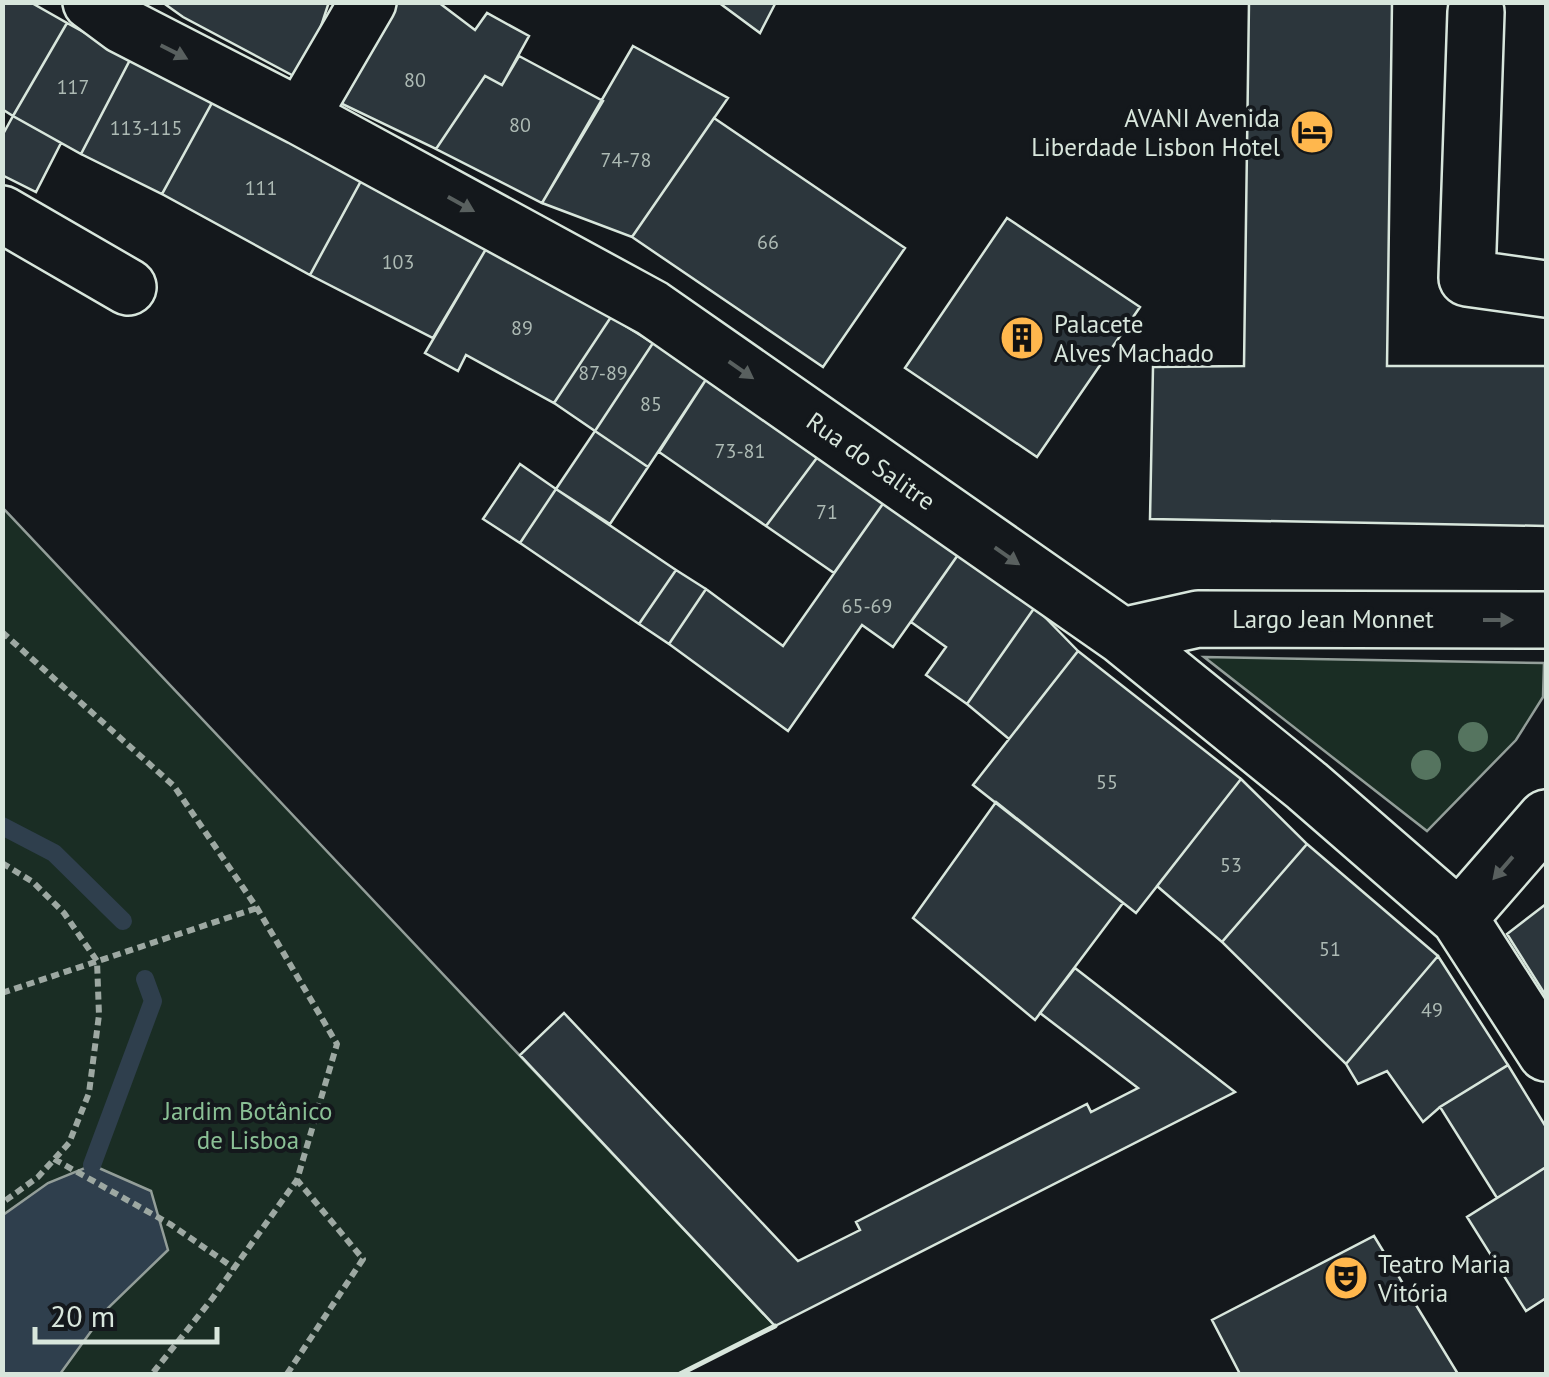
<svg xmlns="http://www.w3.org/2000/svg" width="1549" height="1377" viewBox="0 0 1549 1377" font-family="'PT Sans',sans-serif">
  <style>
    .green { fill: #1a2d24; stroke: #939e99; stroke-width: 2.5 }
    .water { fill: #2f3f4d; stroke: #939e99; stroke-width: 2.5 }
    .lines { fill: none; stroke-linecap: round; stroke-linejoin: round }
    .stream { stroke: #2f3f4d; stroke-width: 18 }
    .building { fill: #2c363c; stroke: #d8e6dc; stroke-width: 2.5 }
    .minor-casing { stroke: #d8e6dc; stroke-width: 60 }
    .path { stroke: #9da8a2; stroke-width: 6; stroke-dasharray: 8 5; stroke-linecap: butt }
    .minor { stroke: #14181c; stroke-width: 55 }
    .wall { stroke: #d8e6dc; stroke-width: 5 }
    .tree { fill: #55745f }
    .oneway { fill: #59605f }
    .labels { text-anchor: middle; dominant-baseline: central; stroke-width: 8; stroke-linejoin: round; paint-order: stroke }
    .number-label { font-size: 20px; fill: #adbab4 }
    .poi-label { font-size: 25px; fill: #d8e6dc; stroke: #14181c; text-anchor: start }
    .street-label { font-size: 25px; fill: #d8e6dc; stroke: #14181c }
    .park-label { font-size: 25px; fill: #8ac095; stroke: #14181c }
  </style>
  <rect width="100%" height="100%" fill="#14181c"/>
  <path class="green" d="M 2,507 L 775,1326 L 680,1374 L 3,1374 Z
    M 1204,657 L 1544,663 L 1543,697 L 1516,740 L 1427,831 Z"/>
  <path class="water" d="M 92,1165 L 151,1191 L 168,1250 L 108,1308 L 60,1374 L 3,1374 L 3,1215 L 48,1183 Z"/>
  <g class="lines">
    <path class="stream" d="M 2,826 L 54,853 L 123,921
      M 92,1165 L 153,1001 L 145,979"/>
  </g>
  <path class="building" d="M 2,2 L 30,2 L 67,23 L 13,116 L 2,109 Z
    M 162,2 L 329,2 L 303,81 L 183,17 Z
    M 393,2 L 438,2 L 475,30 L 487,13 L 529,36 L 502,85 L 485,76 L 436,149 L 336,101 Z
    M 718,2 L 776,2 L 760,33 Z
    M 1249,2 L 1392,2 L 1387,366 L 1546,366 L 1546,526 L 1150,519 L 1153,367 L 1244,366 Z
    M 67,23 L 131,58 L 81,154 L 13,116 Z
    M 633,46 L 728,98 L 632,237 L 542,203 Z
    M 519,56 L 603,101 L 542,203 L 436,149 L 485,76 L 502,85 Z
    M 131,58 L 213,101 L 162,194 L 81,154 Z
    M 213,101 L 361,181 L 310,275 L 162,194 Z
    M 13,116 L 61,143 L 36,192 L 2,175 L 2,136 Z
    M 714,118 L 905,248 L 823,367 L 632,237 Z
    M 361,181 L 486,249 L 433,338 L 310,275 Z
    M 1007,218 L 1140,307 L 1037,457 L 905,368 Z
    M 486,249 L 611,317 L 554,403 L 466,355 L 458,371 L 425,353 Z
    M 611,317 L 653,343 L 595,431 L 554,403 Z
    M 653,343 L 707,378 L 648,467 L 595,431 Z
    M 707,378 L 822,451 L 766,526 L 659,452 Z
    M 595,431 L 648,467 L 610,524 L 556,489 Z
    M 822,451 L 887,498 L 834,573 L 766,526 Z
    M 520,464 L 556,489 L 520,543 L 483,519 Z
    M 556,489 L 676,570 L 639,624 L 520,543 Z
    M 887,498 L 960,552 L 893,647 L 862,625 L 788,731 L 669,644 L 706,589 L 783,646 Z
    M 960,552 L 1035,607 L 967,704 L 926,675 L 946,647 L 911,622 Z
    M 676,570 L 706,589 L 669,644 L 639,624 Z
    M 1035,607 L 1078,651 L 1009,739 L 967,704 Z
    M 1078,651 L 1241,779 L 1136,913 L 973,785 Z
    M 1241,779 L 1307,844 L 1222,942 L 1157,886 Z
    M 996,802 L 1123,903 L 1035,1020 L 913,918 Z
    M 1307,844 L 1438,956 L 1346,1064 L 1222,942 Z
    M 1546,904 L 1546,996 L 1507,934 Z
    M 1438,956 L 1508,1065 L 1440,1107 L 1423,1122 L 1387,1071 L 1358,1084 L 1346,1064 Z
    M 1075,968 L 1235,1092 L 775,1326 L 520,1055 L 564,1013 L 798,1261 L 860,1230 L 856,1222 L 1087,1104 L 1091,1112 L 1138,1088 L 1040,1013 Z
    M 1508,1065 L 1546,1127 L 1546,1167 L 1497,1198 L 1440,1107 Z
    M 1546,1167 L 1546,1298 L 1526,1311 L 1467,1217 Z
    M 1374,1236 L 1458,1374 L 1240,1374 L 1212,1320 Z"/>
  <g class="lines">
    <defs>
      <path id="minor" d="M 91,2 L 122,25 L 301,117 L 652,308 L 1122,636 L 1307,786 L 1459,918 L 1546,1053
        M 1476,12 L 1467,278 L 1546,289
        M 301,117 L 368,2
        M 2,214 L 128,287
        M 1122,636 L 1198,619 L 1546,620
        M 1459,918 L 1546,818"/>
    </defs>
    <use href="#minor" class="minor-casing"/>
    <path class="path" d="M 2,632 L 174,786 L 257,908 L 337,1044 L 297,1180 L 212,1299 L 152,1374
      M 2,863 L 33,882 L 64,913 L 97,961 L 99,1015 L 89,1093 L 69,1143 L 38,1177 L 2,1203
      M 2,993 L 257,908
      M 54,1159 L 170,1224 L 234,1268
      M 287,1374 L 363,1259 L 297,1180"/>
    <use href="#minor" class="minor"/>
    <path class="wall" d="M 680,1374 L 775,1326"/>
  </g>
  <g class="tree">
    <circle cx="1473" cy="737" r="15"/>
    <circle cx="1426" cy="765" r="15"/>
  </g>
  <defs><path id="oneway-solid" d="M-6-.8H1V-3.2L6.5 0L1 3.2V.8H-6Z" transform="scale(2.5)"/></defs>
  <g class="oneway">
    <use href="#oneway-solid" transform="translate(174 52) rotate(27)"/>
    <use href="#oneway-solid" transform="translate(461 204) rotate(29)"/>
    <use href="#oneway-solid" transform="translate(741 370) rotate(35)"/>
    <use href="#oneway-solid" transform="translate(1007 556) rotate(35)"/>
    <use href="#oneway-solid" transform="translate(1498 620)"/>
    <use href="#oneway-solid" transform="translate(1503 868) rotate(131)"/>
  </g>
  <defs>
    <symbol id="hotel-disc" viewBox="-11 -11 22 22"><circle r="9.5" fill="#ffb74d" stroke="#14181c"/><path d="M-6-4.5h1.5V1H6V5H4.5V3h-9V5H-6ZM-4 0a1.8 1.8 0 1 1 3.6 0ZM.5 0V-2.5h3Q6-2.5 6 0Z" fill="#111"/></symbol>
    <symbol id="building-disc" viewBox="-11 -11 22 22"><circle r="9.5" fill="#ffb74d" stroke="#14181c"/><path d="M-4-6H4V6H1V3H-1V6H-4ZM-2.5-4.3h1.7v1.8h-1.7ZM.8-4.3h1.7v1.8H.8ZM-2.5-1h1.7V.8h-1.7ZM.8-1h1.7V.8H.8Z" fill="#111"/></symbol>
    <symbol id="theatre-disc" viewBox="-11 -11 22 22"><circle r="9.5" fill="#ffb74d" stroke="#14181c"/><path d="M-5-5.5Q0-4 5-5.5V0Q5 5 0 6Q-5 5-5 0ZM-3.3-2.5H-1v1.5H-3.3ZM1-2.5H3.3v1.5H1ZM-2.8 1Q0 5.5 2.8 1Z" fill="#111"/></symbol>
  </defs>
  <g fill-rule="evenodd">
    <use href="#hotel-disc" x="1287" y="107" width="50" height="50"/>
    <use href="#building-disc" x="997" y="313" width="50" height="50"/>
    <use href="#theatre-disc" x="1321" y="1253" width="50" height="50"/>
  </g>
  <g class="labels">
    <g class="number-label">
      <text x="415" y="80">80</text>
      <text x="73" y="87">117</text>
      <text x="520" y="125">80</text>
      <text x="146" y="128">113-115</text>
      <text x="626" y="160">74-78</text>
      <text x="261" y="188">111</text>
      <text x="768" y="242">66</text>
      <text x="398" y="262">103</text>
      <text x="522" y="328">89</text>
      <text x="603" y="373">87-89</text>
      <text x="651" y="404">85</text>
      <text x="740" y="451">73-81</text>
      <text x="827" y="512">71</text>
      <text x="867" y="606">65-69</text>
      <text x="1107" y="782">55</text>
      <text x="1231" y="865">53</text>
      <text x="1330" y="949">51</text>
      <text x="1432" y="1010">49</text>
    </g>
    <g class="poi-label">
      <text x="1280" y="118" text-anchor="end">AVANI Avenida<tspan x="1280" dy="29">Liberdade Lisbon Hotel</tspan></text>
      <text x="1054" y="324">Palacete<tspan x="1054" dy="29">Alves Machado</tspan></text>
      <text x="1378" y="1264">Teatro Maria<tspan x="1378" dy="29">Vitória</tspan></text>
    </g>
    <g class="street-label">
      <text transform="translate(871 461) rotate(35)">Rua do Salitre</text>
      <text x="1333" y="619">Largo Jean Monnet</text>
    </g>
    <g class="park-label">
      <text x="248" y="1111">Jardim Botânico<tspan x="248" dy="29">de Lisboa</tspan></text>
    </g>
  </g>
  <rect width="1549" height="1377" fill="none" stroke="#d8e6dc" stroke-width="10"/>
  <path d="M35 1327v15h182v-15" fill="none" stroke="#d8e6dc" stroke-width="5"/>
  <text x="50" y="1327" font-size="30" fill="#d8e6dc" stroke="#14181c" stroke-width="8" paint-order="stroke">20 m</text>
</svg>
